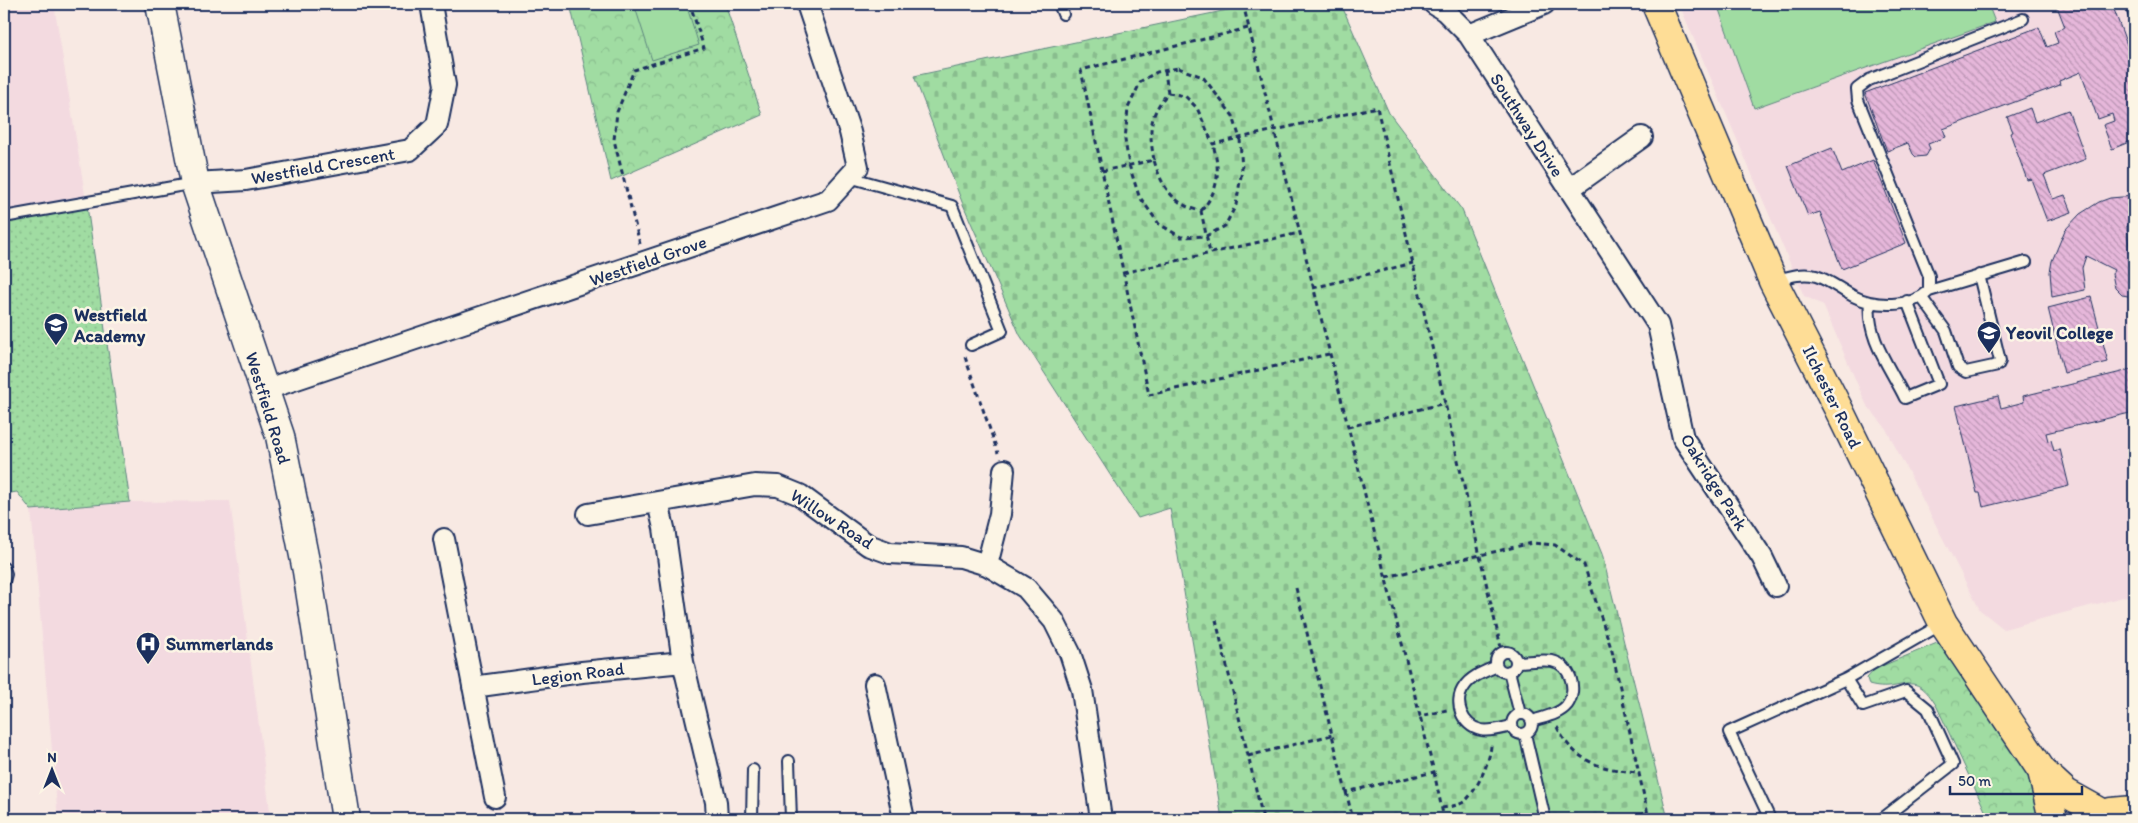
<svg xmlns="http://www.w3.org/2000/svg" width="2138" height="823" viewBox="0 0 2138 823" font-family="Itim,sans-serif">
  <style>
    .built { fill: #f3dae0 }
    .grass { fill: url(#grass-dots); stroke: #5e8680 }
    .forest { fill: url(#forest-crowns); stroke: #5e8680 }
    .cemetery { fill: url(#cemetery-stones); stroke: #5e8680 }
    .pitch { fill: #a0dca2; stroke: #5e8680 }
    .building { fill: url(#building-back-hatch); stroke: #1b2f5e }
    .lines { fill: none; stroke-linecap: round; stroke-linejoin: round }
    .lane-casing { stroke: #1b2f5e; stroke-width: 14 }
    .street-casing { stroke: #1b2f5e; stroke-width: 24 }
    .secondary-casing { stroke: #1b2f5e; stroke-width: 31 }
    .highway-casing { stroke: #1b2f5e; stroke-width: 31 }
    .path { stroke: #1b2f5e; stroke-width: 3; stroke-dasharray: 5 4; stroke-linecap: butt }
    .lane { stroke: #fcf5e5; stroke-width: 10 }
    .street { stroke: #fcf5e5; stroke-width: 20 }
    .secondary { stroke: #fcf5e5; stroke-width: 28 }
    .highway { stroke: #fedd96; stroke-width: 28 }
    .labels { text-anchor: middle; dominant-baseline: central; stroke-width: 5; stroke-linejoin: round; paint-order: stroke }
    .street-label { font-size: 18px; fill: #1b2f5e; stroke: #fcf5e5 }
    .poi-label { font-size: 18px; font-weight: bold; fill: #1b2f5e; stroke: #fcf5e5; text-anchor: start }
  </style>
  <defs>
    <pattern id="grass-dots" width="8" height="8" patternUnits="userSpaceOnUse" patternTransform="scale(1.25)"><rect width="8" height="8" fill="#a0dca2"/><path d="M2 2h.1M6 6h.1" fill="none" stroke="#89bd8e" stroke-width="1.8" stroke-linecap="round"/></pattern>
    <pattern id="forest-crowns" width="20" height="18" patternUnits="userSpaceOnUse" patternTransform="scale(1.25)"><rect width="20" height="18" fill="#a0dca2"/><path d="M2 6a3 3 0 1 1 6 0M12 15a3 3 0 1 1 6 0" fill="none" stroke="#89bd8e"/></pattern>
    <pattern id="cemetery-stones" width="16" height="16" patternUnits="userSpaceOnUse" patternTransform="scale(1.25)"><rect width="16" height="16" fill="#a0dca2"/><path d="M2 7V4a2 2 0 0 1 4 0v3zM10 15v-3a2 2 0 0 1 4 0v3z" fill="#89bd8e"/></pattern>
    <pattern id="building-back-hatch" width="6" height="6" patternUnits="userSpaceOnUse" patternTransform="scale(1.25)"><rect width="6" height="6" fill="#e6b7da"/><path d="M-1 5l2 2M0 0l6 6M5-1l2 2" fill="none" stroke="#ba95b4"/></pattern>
  </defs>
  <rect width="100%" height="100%" fill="#f8e9e3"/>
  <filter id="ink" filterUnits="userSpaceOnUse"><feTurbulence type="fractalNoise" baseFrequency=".02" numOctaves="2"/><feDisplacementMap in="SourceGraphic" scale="10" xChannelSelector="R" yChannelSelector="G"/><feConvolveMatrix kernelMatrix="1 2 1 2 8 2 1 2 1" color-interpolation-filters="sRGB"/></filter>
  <g filter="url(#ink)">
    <path class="built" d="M 4,4 L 54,4 L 83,182 L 130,502 L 230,501 L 271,819 L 58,819 L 31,510 L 17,492 L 4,494 Z
      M 1679,4 L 2134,4 L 2134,594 L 2004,629 L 1980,610 L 1885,427 L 1866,404 L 1823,305 L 1804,296 Z"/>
    <path class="grass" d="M 86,199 L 130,502 L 31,510 L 17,492 L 4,494 L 4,217 Z"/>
    <path class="forest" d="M 570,4 L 725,4 L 762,115 L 611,181 Z
      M 1937,643 L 1944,645 L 2030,774 L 2038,800 L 2038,819 L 1989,819 L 1937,707 C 1913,665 1903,695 1869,685 L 1867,678 L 1875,669 Z"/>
    <path class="cemetery" d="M 1256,4 L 1341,4 L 1389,113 L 1462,210 L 1602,554 L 1668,819 L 1222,819 L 1170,508 L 1138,518 L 1020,335 L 962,202 L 914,76 Z"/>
    <path class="pitch" d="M 634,4 L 686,4 L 699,45 L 652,60 Z
      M 1717,4 L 1988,4 L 1995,22 L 1754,108 Z"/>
    <path class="building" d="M 2056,4 L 2112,4 L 2134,64 L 2134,140 L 2112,149 L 2103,125 L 2114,121 L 2112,114 L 2098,119 L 2081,72 L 2059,81 L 2060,85 L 1943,129 L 1946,137 L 1928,144 L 1930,149 L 1926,156 L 1916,157 L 1913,154 L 1908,143 L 1887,151 L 1865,93 L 2039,27 L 2047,47 L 2058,43 L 2054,31 L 2065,27 Z
      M 2030,108 L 2035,122 L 2068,110 L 2086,159 L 2044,175 L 2053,199 L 2065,195 L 2072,212 L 2047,221 L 2031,179 L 2027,180 L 2010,133 L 2013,132 L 2007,117 Z
      M 1832,148 L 1842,173 L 1873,160 L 1906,243 L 1842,269 L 1820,212 L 1808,216 L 1788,166 Z
      M 2134,196 L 2134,225 L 2127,226 L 2130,257 L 2134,257 L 2134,297 L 2122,295 L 2115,288 L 2112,274 L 2114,270 L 2086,256 L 2082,268 L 2085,290 L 2052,297 L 2050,272 L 2052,261 L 2065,230 L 2080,214 L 2099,202 L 2110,198 Z
      M 2091,297 L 2108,362 L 2064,373 L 2048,308 Z
      M 2134,369 L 2134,412 L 2046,433 L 2048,441 L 2051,440 L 2054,451 L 2060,449 L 2069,486 L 1983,507 L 1980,493 L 1977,493 L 1956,406 L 1998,396 L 2001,408 L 2024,402 L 2023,396 Z"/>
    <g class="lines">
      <defs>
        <path id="lane" d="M 1059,4 L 1063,14
          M 2131,4 L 2134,14
          M 849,177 L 952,206 L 1002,331 L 971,345
          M 4,217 L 195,183
          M 1774,281 C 1788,277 1802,272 1816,276 C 1829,280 1841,290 1853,296 C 1874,307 1911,308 1929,291 L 1929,276 L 1858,100 L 1857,89 L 1869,80 L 2023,19
          M 1929,291 L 2026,262
          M 1922,298 L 1946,331 L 1958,367 L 1966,372 L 1998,365 L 2000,361 L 1979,275
          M 1870,302 C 1866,338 1890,367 1905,398 L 1939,384 L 1907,301
          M 4,568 L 6,574 L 4,581
          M1496 662a10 10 0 1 1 20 0a10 10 0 1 1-20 0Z
          M 1517,662 C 1527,662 1542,659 1552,661 C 1571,665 1578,690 1567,705 C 1559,715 1543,717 1532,721
          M 1497,666 C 1486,671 1471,676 1464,687 C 1453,702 1462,726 1481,730 C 1491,732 1502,728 1512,726
          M 1509,671 L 1520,714
          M 1846,679 L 1863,706 L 1906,691 L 1928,709 L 1953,764 L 1882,819
          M1512 724a10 10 0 1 1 20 0a10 10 0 1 1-20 0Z
          M 1525,734 L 1545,819
          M 789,761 L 791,819
          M 752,819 L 753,770
          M 1770,819 L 1729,732 L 1846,679 L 1942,624"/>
        <path id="street" d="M 1434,4 L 1445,11 L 1469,35 L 1658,325 L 1683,438 L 1762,557 L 1776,586
          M 1469,35 L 1544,4
          M 195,183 L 246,180 L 410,150 L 437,125 L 445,85 L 431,4
          M 1569,189 L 1642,137
          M 264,390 L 828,200 L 858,167 L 850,132 L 807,4
          M 658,503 L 664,528 L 683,662 L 716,802 L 717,819
          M 588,514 L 755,485 L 778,486 L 800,495 L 868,545 L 890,553 L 961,557 L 987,565 L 1026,588 L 1054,621 L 1070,653 L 1082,690 L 1101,819
          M 444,539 L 495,797
          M 987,565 L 1000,514 L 1004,470
          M 875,684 L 904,819
          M 473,687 L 582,672 L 683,662"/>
        <path id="secondary" d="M 160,4 L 195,183 L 280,436 L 307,571 L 346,819"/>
        <path id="highway" d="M 1656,4 L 1773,281 L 1838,408 L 1943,623 L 2042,771 L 2066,793 L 2104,814
          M 2042,771 L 2053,819
          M 2091,819 L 2111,812 L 2134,810"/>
      </defs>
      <use href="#lane" class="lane-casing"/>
      <use href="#street" class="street-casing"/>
      <use href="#secondary" class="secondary-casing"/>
      <use href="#highway" class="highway-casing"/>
      <path class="path" d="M 1243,4 L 1420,716 L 1447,710
        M 1248,28 L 1081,70 L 1149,395 L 1329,354
        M 1178,68 L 1203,77 L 1233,116 L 1240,139 L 1242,170 L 1236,205 L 1225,226 L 1206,236 L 1181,237 L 1159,224 L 1139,196 L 1129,165 L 1125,140 L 1128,108 L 1141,81 L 1157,72 Z
        M 1168,93 L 1185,96 L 1197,108 L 1213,144 L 1377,107 L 1502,652
        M 1154,160 C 1149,132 1148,116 1168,93 L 1165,71
        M 1102,171 L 1154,160 C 1161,186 1174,206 1201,211 L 1210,253
        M 1201,211 C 1220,189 1220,171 1213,144
        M 640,244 L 614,140 L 617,112 L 634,70 L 704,48 L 690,4
        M 1123,273 L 1299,233
        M 1313,288 L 1413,263
        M 965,357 L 998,453
        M 1348,427 L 1445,403
        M 1386,577 L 1532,543 L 1555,545 L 1584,565 L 1612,651 L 1649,819
        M 1296,588 L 1346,792 L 1434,772 L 1420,716
        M 1216,620 L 1263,819
        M 1557,727 C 1574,762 1602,770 1639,772
        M 1248,756 L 1332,735
        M 1434,772 L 1444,819
        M 1346,792 L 1353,819
        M 1442,808 C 1448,807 1456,806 1462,803 C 1475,796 1492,758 1491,743
        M 1635,819 L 1639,815 L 1648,813"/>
      <use href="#lane" class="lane"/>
      <use href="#street" class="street"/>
      <use href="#secondary" class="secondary"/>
      <use href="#highway" class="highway"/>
    </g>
  </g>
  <defs>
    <symbol id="school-pin" viewBox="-11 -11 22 30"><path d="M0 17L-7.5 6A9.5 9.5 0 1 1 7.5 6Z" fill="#1b2f5e" stroke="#fcf5e5"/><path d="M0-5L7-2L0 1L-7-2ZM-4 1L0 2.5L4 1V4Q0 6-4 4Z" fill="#fff"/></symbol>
    <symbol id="university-pin" viewBox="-11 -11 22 30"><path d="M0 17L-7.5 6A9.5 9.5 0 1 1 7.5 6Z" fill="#1b2f5e" stroke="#fcf5e5"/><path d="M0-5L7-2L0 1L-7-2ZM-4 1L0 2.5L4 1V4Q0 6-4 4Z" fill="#fff"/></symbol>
    <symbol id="hospital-pin" viewBox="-11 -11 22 30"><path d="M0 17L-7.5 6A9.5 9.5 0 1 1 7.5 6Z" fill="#1b2f5e" stroke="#fcf5e5"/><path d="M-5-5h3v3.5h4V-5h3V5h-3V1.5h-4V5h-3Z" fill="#fff"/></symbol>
  </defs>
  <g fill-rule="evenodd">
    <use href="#school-pin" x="42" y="311" width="28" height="38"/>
    <use href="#university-pin" x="1975" y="319" width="28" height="38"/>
    <use href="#hospital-pin" x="134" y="630" width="28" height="38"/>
  </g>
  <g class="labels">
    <g class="street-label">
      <text transform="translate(1527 125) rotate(57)">Southway Drive</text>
      <text transform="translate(323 166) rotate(-10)">Westfield Crescent</text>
      <text transform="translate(648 261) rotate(-19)">Westfield Grove</text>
      <text transform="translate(1832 397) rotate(64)">Ilchester Road</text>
      <text transform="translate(268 408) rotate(73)">Westfield Road</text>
      <text transform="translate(1714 482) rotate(58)">Oakridge Park</text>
      <text transform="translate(832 519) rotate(33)">Willow Road</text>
      <text transform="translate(578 674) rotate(-7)">Legion Road</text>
    </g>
    <g class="poi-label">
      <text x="74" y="315">Westfield<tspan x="74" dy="21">Academy</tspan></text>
      <text x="2006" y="333">Yeovil College</text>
      <text x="166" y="644">Summerlands</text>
    </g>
  </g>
  <rect width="2138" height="823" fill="none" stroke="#fcf5e5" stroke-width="20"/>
  <rect x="10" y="10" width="2118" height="803" fill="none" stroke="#1b2f5e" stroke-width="2" filter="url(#ink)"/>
  <g transform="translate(52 770)" stroke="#fcf5e5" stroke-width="4" paint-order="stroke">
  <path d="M0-4L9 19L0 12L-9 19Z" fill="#1b2f5e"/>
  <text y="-8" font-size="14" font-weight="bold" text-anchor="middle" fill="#1b2f5e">N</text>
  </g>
  <path d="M1950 786v8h132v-8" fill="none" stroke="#1b2f5e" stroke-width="2.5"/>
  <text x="1958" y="786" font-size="15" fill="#1b2f5e" stroke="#fcf5e5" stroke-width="4" paint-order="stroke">50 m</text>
</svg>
